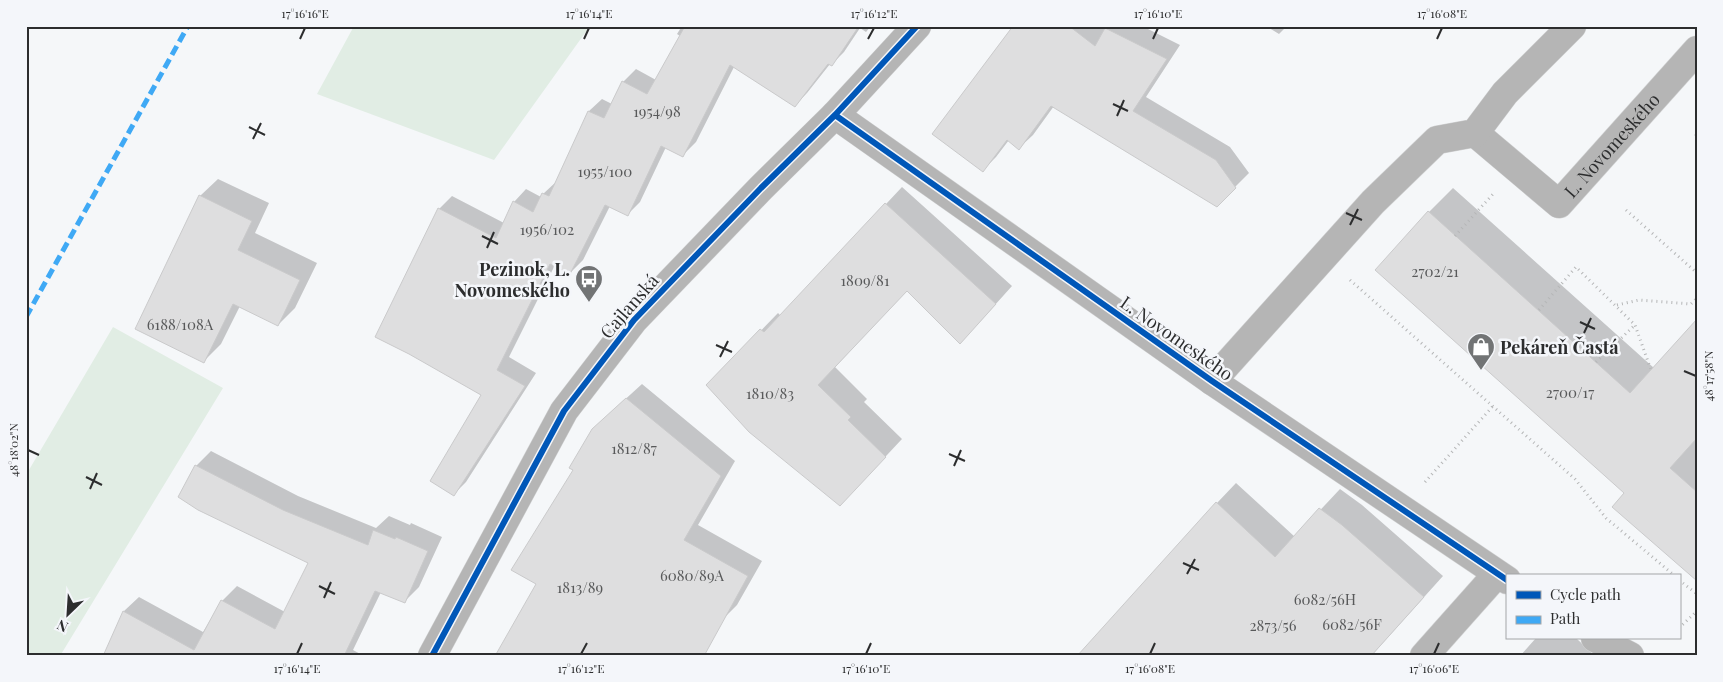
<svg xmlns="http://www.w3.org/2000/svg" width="1723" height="682" viewBox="0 0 1723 682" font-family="'Playfair Display',serif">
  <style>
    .green { fill: #e1ede4 }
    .shadow { fill: #0003 }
    .building { fill: #dededf; stroke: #cacacb }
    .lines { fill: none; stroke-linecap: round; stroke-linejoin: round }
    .street-casing { stroke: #d2d3d4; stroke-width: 29 }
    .path { stroke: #b5b6b7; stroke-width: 3; stroke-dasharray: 1 4; stroke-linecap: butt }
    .street { stroke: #b5b5b5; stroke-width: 28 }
    .quiet { stroke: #3fa9f5; stroke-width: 5; stroke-dasharray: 10 5; stroke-linecap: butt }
    .cycleway-casing { stroke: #f4f6fa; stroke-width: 9 }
    .cycleway { stroke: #0057b8; stroke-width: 6 }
    .ticks { fill: none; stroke: #2c2d2e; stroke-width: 2 }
    .labels { text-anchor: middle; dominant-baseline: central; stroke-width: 5; stroke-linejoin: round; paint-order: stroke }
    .number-label { font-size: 15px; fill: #58595a }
    .street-label { font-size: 18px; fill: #2c2d2e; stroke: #f4f6fa }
    .poi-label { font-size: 18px; font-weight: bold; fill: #2c2d2e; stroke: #f4f6fa; text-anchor: end }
    .neatline { fill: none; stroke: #2c2d2e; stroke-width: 2 }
    .ticks-label { font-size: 12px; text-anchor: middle; fill: #2c2d2e }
  </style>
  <rect width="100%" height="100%" fill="#f5f7f9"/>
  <path class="green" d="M 354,26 L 590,26 L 494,160 L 317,94 Z
    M 113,327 L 223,388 L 60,656 L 26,656 L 26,475 Z"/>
  <path class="shadow" d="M 682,26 L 871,26 L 866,32 L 860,28 L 844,52 L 831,65 L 830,64 L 807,93 L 794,106 L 734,67 L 696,142 L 683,155 L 666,147 L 640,202 L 628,214 L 610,206 L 583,260 L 570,273 L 555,265 L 509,357 L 536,373 L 466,482 L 454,494 L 482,395 L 409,352 L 439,209 L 452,196 L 504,223 L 514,202 L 526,189 L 541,197 L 543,194 L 557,181 L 589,111 L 602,99 L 612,104 L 623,82 L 636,69 L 656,80 L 680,36 L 677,34 Z
    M 1014,26 L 1101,26 L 1105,29 L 1108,26 L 1142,26 L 1180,45 L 1146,97 L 1230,147 L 1249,173 L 1217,205 L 1054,106 L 1033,135 L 1019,148 L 1009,140 L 996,157 L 983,170 Z
    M 1266,26 L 1287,26 L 1279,34 Z
    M 218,179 L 269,203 L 255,233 L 317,263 L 295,308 L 278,325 L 240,306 L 221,344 L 204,361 L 200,196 Z
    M 902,187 L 1012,286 L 977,325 L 907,290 L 835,367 L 867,399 L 864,402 L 902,439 L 857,487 L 708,385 L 778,313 L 781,316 Z
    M 1453,188 L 1654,368 L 1697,321 L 1697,560 L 1626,493 L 1377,270 L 1429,212 Z
    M 642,384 L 735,461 L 698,525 L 762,561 L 737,605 L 722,620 L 537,584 L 609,414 Z
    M 211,451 L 298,496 L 376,528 L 389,516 L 410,525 L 411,523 L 442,537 L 419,587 L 404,602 L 381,592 L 353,650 L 364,656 L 105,656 L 124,611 L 139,597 L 203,632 L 222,601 L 237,586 L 285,612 L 310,562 L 196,466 Z
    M 1236,483 L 1295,537 L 1340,489 L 1362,505 L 1443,576 L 1371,656 L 1217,503 Z
    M 1536,638 L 1576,638 L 1595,656 L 1520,656 Z"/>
  <path class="building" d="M 685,26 L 859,26 L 832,66 L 828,64 L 795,107 L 730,65 L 683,157 L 661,146 L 628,216 L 605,205 L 570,274 L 550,264 L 497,370 L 525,386 L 454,496 L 430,481 L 481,395 L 409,354 L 375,337 L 438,208 L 496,238 L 513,201 L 533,212 L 542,193 L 549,196 L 588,111 L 604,118 L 622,81 L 647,94 Z
    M 1013,26 L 1069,26 L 1095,46 L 1105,28 L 1167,59 L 1133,111 L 1216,160 L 1236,188 L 1217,207 L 1051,106 L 1019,150 L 1007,140 L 983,172 L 932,134 Z
    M 199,195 L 252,221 L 238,250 L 300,280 L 278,326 L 233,304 L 204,363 L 135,329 Z
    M 885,203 L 996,304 L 960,344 L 907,291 L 818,385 L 851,417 L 848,420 L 886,457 L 840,506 L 749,432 L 706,385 L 760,329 L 764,332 Z
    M 1428,211 L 1630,393 L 1697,319 L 1697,438 L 1670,468 L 1697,492 L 1697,581 L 1612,507 L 1624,493 L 1375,270 Z
    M 626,398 L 721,476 L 684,540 L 748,576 L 704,656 L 495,656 L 536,584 L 511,570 L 573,470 L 569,468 L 592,429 Z
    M 195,465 L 283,510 L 368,545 L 373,530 L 395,539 L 396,537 L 428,551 L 405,603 L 375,591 L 344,656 L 103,656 L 123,611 L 194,650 L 221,600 L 275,629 L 308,563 L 198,510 L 178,497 Z
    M 1216,502 L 1275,557 L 1319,508 L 1342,525 L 1424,597 L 1371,656 L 1077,656 Z"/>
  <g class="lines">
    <defs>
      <g id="street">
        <path d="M 835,115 L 1212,381 L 1507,580"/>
        <path id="s1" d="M 1475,133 L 1559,204 L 1697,50"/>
        <path d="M 1212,381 L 1373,202 L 1437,140 L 1475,133 L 1505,93 L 1572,26"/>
        <path d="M 1595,638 L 1630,656"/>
        <path d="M 432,656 L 564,411 L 634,320 L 761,188 L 835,115 L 917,26"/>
        <path d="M 1424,656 L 1497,574"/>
      </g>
    </defs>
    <use href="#street" class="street-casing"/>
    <path class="path" d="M 1695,134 L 1697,135
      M 1626,210 L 1697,273
      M 1455,236 L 1493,194
      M 1350,280 L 1575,479 L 1606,518 L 1675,576
      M 1617,305 L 1639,300 L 1691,304 L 1697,298
      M 1539,310 L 1576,267 L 1635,325 L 1651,370
      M 1596,362 L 1635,325
      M 1425,482 L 1493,406
      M 1679,580 L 1697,594
      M 1679,628 L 1697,611"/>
    <use href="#street" class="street"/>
    <path class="quiet" d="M 26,317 L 188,26"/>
    <defs>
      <path id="cycleway" d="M 835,115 L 1212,381 L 1507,580
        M 432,656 L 564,411 L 634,320 L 761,188 L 835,115 L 917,26"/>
    </defs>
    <use href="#cycleway" class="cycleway-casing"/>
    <use href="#cycleway" class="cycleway"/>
  </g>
  <path class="ticks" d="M 300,39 L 305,28M 584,39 L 589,28M 868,39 L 874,28M 1153,39 L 1158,28M 1437,39 L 1442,28M 1113,104 L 1128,111M 1117,116 L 1124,100M 249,127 L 265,135M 253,139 L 261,123M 1346,213 L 1362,220M 1350,225 L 1358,209M 482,236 L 498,244M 487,248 L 494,232M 1580,322 L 1595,329M 1584,333 L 1591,318M 716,345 L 732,352M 720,357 L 728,341M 1684,371 L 1696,376M 28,450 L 39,455M 949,454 L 965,461M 954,466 L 961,450M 86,477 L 102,485M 90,489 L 97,473M 1183,563 L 1199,570M 1187,574 L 1195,559M 319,586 L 335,594M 324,598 L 331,582M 297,654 L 302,643M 581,654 L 587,643M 866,654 L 871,643M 1150,654 L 1155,643M 1434,654 L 1439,643"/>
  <defs>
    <symbol id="bus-pin" viewBox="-11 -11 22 30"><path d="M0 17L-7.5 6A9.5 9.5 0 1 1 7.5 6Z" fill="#727475" stroke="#f4f6fa"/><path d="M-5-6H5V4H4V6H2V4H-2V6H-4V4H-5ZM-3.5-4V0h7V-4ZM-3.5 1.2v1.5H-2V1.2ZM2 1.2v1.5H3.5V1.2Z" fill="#fff"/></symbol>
    <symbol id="shop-pin" viewBox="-11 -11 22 30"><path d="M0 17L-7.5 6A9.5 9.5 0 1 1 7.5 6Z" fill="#727475" stroke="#f4f6fa"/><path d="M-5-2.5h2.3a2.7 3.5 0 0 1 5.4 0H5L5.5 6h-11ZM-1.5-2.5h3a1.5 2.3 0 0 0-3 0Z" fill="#fff"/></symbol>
  </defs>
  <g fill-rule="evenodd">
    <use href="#bus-pin" x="573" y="263" width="32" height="43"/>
    <use href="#shop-pin" x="1465" y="331" width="32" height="43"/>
  </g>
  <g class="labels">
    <g class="number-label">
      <text x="657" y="111">1954/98</text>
      <text x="605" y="171">1955/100</text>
      <text x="547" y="229">1956/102</text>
      <text x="1435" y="271">2702/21</text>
      <text x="865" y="280">1809/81</text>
      <text x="180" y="324">6188/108A</text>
      <text x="1570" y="392">2700/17</text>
      <text x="770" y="393">1810/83</text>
      <text x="634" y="448">1812/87</text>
      <text x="692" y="575">6080/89A</text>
      <text x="580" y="587">1813/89</text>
      <text x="1325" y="599">6082/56H</text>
      <text x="1352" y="624">6082/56F</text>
      <text x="1273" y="625">2873/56</text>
    </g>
    <g class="street-label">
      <text stroke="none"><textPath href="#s1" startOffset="189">L. Novomeského</textPath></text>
      <text transform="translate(629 306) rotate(-49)">Cajlanská</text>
      <text transform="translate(1177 338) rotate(35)">L. Novomeského</text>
    </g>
    <g class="poi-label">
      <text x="570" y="269">Pezinok, L.<tspan x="570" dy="21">Novomeského</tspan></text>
      <text x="1500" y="347" text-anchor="start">Pekáreň Častá</text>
    </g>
  </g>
  <rect width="1723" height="682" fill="none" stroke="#f4f6fa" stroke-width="55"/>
  <rect x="1506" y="574" width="175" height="65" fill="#f4f6fa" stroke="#a4a6a8"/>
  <rect x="1516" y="591" width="25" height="8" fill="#0057b8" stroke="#a4a6a8"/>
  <text x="1550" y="600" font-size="15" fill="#2c2d2e">Cycle path</text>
  <rect x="1516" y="616" width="25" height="8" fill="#3fa9f5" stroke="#a4a6a8"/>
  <text x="1550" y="624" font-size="15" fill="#2c2d2e">Path</text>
  <g transform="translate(68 614) rotate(205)" stroke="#f4f6fa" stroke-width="4" paint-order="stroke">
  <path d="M0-4L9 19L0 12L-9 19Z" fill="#2c2d2e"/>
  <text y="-8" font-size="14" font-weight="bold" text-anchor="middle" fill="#2c2d2e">N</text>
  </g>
  <rect x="28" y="28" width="1668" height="626" class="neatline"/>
  <g class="ticks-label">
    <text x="305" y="18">17°16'16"E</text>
    <text x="589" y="18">17°16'14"E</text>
    <text x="874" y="18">17°16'12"E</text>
    <text x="1158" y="18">17°16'10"E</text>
    <text x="1442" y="18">17°16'08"E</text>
    <text transform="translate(1709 376) rotate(-90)" y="4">48°17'58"N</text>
    <text transform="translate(14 450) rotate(-90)" y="4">48°18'02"N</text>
    <text x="297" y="673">17°16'14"E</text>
    <text x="581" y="673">17°16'12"E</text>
    <text x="866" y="673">17°16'10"E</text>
    <text x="1150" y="673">17°16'08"E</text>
    <text x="1434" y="673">17°16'06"E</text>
  </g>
</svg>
